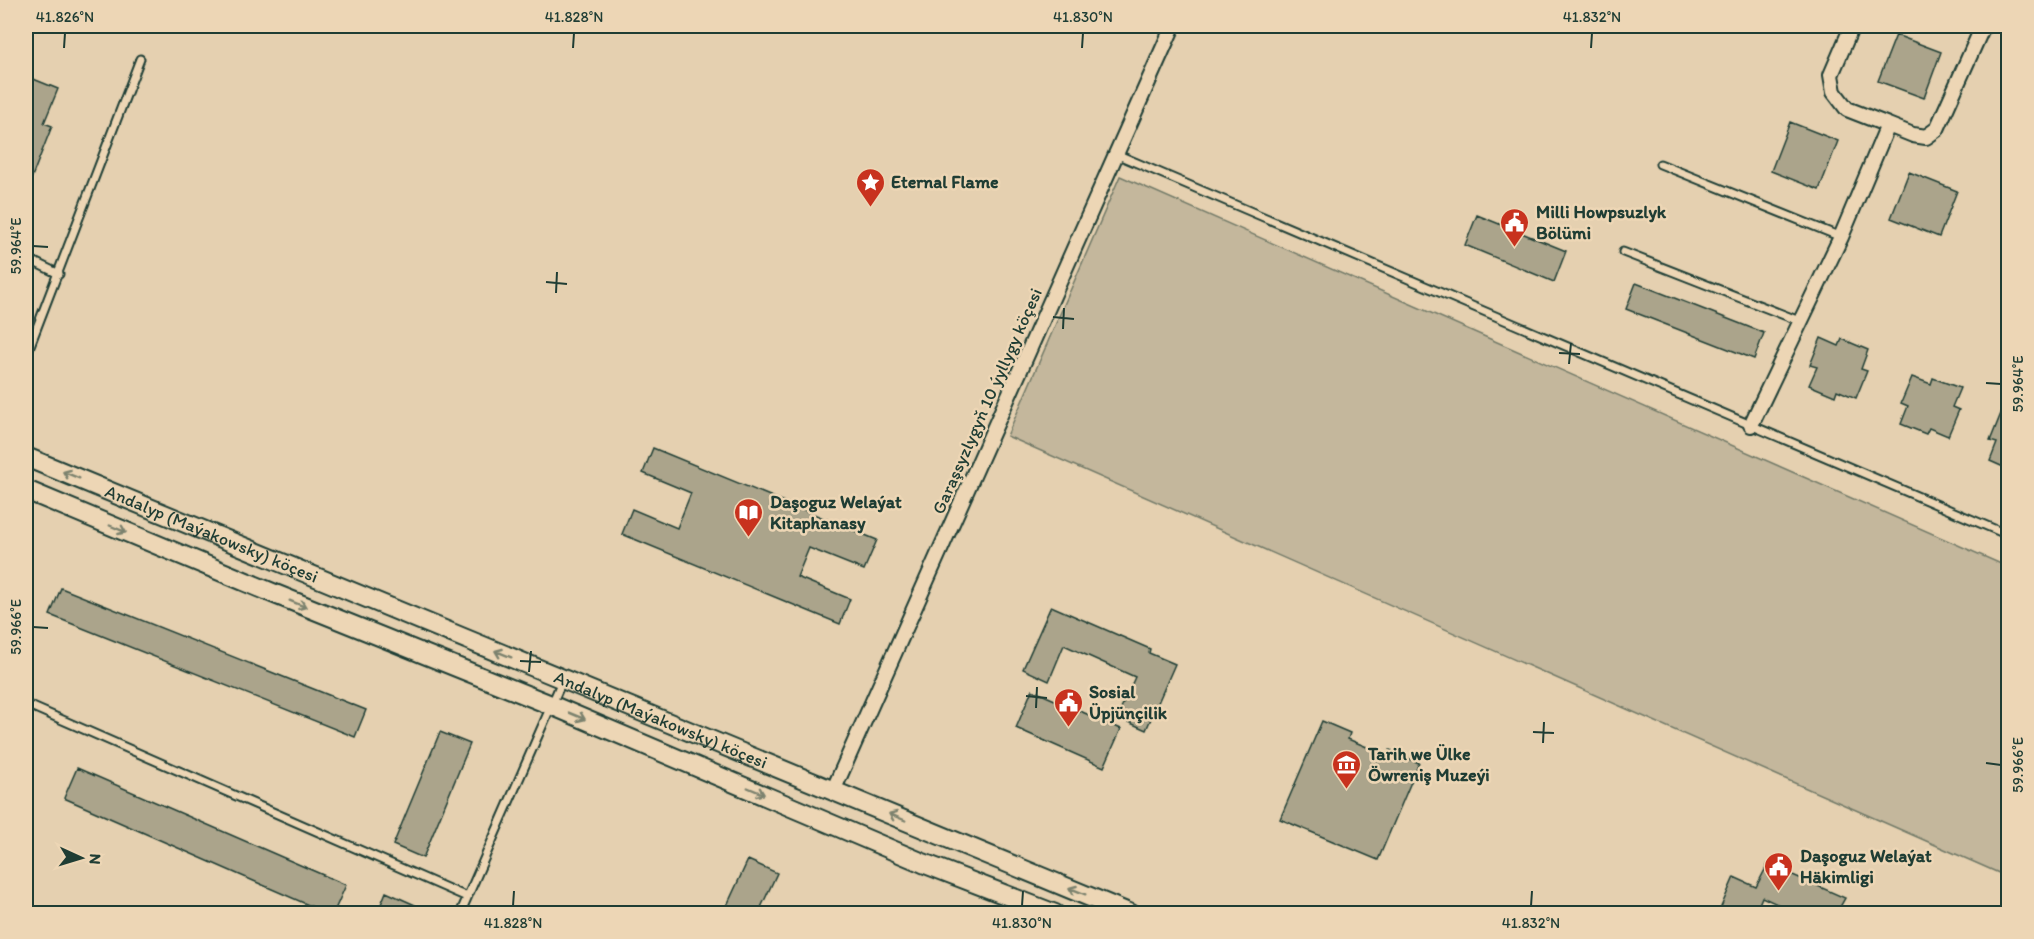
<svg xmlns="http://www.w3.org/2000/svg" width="2034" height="939" viewBox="0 0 2034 939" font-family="Itim,sans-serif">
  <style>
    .green { fill: #c4b79c; stroke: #727a68; stroke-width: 1.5 }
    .building { fill: #aba48b; stroke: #1f3d34; stroke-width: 1.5 }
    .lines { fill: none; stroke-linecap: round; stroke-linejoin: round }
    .lane-casing { stroke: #1f3d34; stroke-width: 11 }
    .street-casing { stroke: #1f3d34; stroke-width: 18 }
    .secondary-casing { stroke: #1f3d34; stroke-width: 22 }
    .lane { stroke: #edd6b5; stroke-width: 7 }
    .street { stroke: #edd6b5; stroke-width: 14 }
    .secondary { stroke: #edd6b5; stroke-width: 18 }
    .oneway { stroke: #7c826e }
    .ticks { fill: none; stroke: #1f3d34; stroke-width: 2 }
    .labels { text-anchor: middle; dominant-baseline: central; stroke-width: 5; stroke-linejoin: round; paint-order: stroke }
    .poi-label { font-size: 18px; font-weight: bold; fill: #1f3d34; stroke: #edd6b5; text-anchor: start }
    .street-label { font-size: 18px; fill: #1f3d34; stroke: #edd6b5 }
    .neatline { fill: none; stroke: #1f3d34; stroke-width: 2 }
    .ticks-label { font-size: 15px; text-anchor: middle; fill: #1f3d34 }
  </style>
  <rect width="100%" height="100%" fill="#e5d0b0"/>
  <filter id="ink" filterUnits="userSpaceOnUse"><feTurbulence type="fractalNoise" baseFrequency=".0167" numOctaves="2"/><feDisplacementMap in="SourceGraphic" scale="12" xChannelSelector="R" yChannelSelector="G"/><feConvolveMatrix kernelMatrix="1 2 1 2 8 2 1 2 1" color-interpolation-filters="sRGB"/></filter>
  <g filter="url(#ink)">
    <path class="green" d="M 1120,176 L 2008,567 L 2008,877 L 1007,436 Z"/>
    <path class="building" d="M 1896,35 L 1941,52 L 1924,98 L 1878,81 Z
      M 26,76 L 58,89 L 44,123 L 52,126 L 26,192 Z
      M 1790,122 L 1838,141 L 1819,190 L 1771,171 Z
      M 1909,172 L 1957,191 L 1939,237 L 1891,218 Z
      M 1477,215 L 1566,251 L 1554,282 L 1465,245 Z
      M 1636,283 L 1764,333 L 1754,359 L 1626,309 Z
      M 1821,338 L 1839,346 L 1842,339 L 1868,350 L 1861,369 L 1867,371 L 1856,398 L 1837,390 L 1835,396 L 1809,385 L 1817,367 L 1810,365 Z
      M 1912,377 L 1931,384 L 1933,378 L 1960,388 L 1952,407 L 1959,410 L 1948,436 L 1929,428 L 1926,434 L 1901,424 L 1908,406 L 1901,403 Z
      M 2008,396 L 2008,469 L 1990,461 L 1997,443 L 1990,441 Z
      M 653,448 L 877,540 L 864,570 L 809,548 L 797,577 L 850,599 L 840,624 L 622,534 L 632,509 L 677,528 L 691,493 L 643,473 Z
      M 61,588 L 366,710 L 355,737 L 50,615 Z
      M 1051,606 L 1150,649 L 1149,653 L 1175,664 L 1146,730 L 1117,717 L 1135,677 L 1064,645 L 1049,681 L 1023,669 Z
      M 1032,690 L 1121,729 L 1104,767 L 1016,728 Z
      M 1322,721 L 1350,733 L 1348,739 L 1388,756 L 1390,750 L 1419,763 L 1378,860 L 1280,819 Z
      M 440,732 L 470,744 L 423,858 L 393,845 Z
      M 77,768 L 346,885 L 333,914 L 329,914 L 64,798 Z
      M 748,860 L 777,873 L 758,914 L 723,914 Z
      M 1768,864 L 1845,898 L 1836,914 L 1799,914 L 1762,897 L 1755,914 L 1718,914 L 1734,877 L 1756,887 Z
      M 386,892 L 415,905 L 411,914 L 377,914 Z"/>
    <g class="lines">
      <defs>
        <path id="lane" d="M 1116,154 L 2008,535
          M 1660,164 L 1841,237
          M 1623,252 L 1802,322
          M 26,258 L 59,274
          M 26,356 L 140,59
          M 26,704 L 467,897
          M 460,914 L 562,681"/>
        <path id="street" d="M 1888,125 L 1913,135 L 1926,137 L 1937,129 L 1983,26
          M 1751,425 L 1841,237 L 1888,125 L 1847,109 L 1834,92 L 1831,75 L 1852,26
          M 833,791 L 1173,26"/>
        <g id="secondary">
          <path id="s1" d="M 26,457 L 1131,914"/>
          <path d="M 26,490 L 275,594 L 551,705 L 923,863 L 1055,914"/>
        </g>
      </defs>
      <use href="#lane" class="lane-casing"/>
      <use href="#street" class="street-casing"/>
      <use href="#secondary" class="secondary-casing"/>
      <use href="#lane" class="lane"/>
      <use href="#street" class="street"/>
      <use href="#secondary" class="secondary"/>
    </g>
    <defs><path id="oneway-shaft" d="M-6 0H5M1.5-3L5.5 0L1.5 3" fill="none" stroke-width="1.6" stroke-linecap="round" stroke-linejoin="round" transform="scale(1.5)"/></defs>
    <g class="oneway">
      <use href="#oneway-shaft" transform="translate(71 475) rotate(-158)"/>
      <use href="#oneway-shaft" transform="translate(118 529) rotate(23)"/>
      <use href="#oneway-shaft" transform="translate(298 604) rotate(22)"/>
      <use href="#oneway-shaft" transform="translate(503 654) rotate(-158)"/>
      <use href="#oneway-shaft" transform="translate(577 716) rotate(23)"/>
      <use href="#oneway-shaft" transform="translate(756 791) rotate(23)"/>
      <use href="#oneway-shaft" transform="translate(897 817) rotate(-157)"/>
      <use href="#oneway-shaft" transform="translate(1077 891) rotate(-158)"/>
    </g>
  </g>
  <path class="ticks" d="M 64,48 L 65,33M 573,48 L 574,33M 1082,48 L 1083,33M 1591,48 L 1592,33M 33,246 L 48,247M 546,282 L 567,284M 556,293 L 557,272M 1053,317 L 1074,319M 1063,329 L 1064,308M 1559,353 L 1580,354M 1569,364 L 1571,343M 1986,383 L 2001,384M 33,627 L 48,628M 520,661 L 541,662M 529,672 L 531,651M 1026,696 L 1047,698M 1036,708 L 1037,687M 1533,732 L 1554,733M 1543,743 L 1544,722M 1986,763 L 2001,765M 513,906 L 514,891M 1022,906 L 1023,891M 1531,906 L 1532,891"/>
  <defs>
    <symbol id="sight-pin" viewBox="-11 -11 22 30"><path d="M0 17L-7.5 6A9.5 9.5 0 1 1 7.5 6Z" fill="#c8321e" stroke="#edd6b5"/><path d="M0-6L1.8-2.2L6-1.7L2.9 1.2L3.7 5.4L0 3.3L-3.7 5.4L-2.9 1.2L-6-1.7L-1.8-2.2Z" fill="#fff"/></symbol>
    <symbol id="civic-pin" viewBox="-11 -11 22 30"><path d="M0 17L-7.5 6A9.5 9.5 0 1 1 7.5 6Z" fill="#c8321e" stroke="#edd6b5"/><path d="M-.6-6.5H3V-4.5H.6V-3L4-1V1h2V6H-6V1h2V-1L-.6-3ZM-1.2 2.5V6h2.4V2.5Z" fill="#fff"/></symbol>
    <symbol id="library-pin" viewBox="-11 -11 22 30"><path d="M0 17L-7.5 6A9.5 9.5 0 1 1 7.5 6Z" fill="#c8321e" stroke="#edd6b5"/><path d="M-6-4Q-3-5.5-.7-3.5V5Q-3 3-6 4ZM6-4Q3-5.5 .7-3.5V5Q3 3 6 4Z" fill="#fff"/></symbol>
    <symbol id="museum-pin" viewBox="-11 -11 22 30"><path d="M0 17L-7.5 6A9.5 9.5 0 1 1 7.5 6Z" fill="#c8321e" stroke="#edd6b5"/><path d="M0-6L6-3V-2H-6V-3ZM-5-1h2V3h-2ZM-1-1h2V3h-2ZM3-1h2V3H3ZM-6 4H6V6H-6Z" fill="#fff"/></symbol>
  </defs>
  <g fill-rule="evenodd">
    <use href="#sight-pin" x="854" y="166" width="33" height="45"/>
    <use href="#civic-pin" x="1498" y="206" width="33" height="45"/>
    <use href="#library-pin" x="732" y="496" width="33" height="45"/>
    <use href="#civic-pin" x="1052" y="686" width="33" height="45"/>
    <use href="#museum-pin" x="1330" y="748" width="33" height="45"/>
    <use href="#civic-pin" x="1762" y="850" width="33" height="45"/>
  </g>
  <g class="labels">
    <g class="poi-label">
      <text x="891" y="182">Eternal Flame</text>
      <text x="1536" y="212">Milli Howpsuzlyk<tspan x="1536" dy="21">Bölümi</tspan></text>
      <text x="770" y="502">Daşoguz Welaýat<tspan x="770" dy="21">Kitaphanasy</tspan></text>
      <text x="1089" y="692">Sosial<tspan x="1089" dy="21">Üpjünçilik</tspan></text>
      <text x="1368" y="754">Tarih we Ülke<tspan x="1368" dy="21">Öwreniş Muzeýi</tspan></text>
      <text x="1800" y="856">Daşoguz Welaýat<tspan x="1800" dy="21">Häkimligi</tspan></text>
    </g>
    <g class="street-label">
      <text transform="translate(987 401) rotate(-66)">Garaşsyzlygyň 10 ýyllygy köçesi</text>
      <text stroke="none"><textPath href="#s1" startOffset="201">Andalyp (Maýakowsky) köçesi</textPath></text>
      <text stroke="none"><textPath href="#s1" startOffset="687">Andalyp (Maýakowsky) köçesi</textPath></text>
    </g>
  </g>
  <rect width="2034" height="939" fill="none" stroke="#edd6b5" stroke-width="66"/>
  <g transform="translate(81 858) rotate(94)" stroke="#edd6b5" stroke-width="4.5" paint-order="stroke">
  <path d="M0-4.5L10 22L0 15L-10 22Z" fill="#1f3d34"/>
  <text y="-9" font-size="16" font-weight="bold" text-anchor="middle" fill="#1f3d34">N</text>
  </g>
  <rect x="33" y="33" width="1968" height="873" class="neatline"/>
  <g class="ticks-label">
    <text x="65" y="22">41.826°N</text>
    <text x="574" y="22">41.828°N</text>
    <text x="1083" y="22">41.830°N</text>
    <text x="1592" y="22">41.832°N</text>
    <text transform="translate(16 246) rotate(-90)" y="5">59.964°E</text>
    <text transform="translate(2018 384) rotate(-90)" y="5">59.964°E</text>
    <text transform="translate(16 627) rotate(-90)" y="5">59.966°E</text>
    <text transform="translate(2018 765) rotate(-90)" y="5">59.966°E</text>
    <text x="513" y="928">41.828°N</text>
    <text x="1022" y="928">41.830°N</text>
    <text x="1531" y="928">41.832°N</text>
  </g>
</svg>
